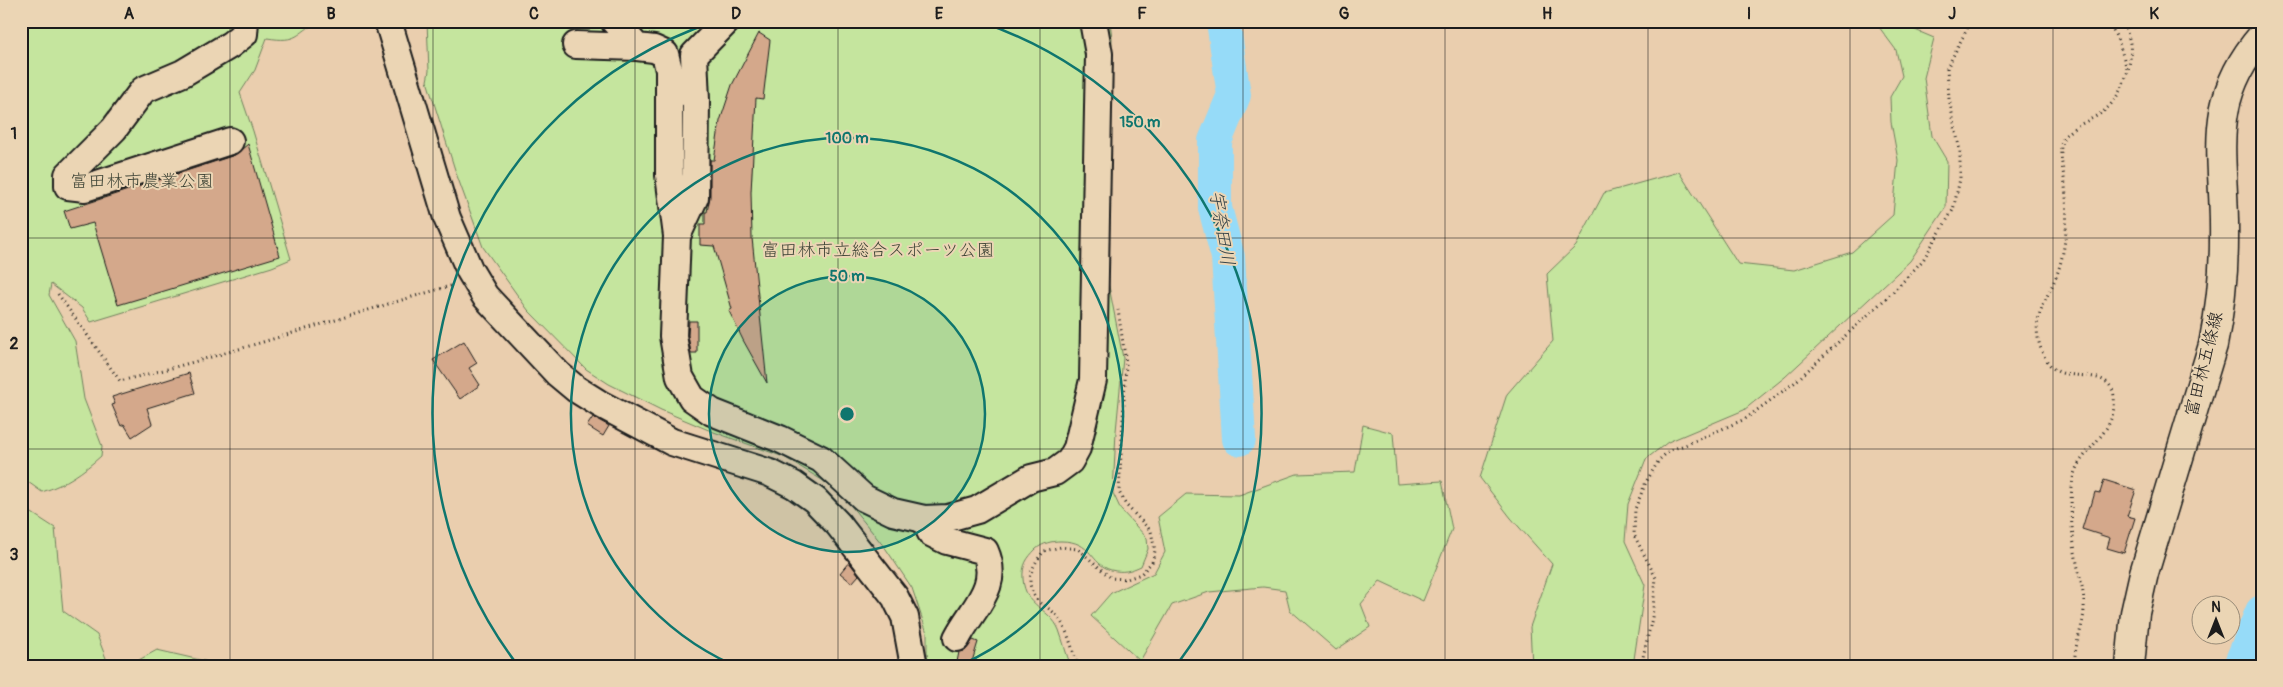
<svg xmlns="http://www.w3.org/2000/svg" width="2283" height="687" viewBox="0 0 2283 687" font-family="Pangolin,'Klee One',sans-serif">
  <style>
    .green { fill: #c5e59e; stroke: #70805d }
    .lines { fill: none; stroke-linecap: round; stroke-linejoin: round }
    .river { stroke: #96dbf8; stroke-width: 34 }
    .building { fill: #d4a88b; stroke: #1c1c1c }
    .minor-casing { stroke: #1c1c1c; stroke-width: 30 }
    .major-casing { stroke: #1c1c1c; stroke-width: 31 }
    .path { stroke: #1c1c1c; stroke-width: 3; stroke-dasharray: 1 4; stroke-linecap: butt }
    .minor { stroke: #ebd5b4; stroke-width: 26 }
    .major { stroke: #ebd5b4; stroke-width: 28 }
    .grid { fill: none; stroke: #1c1c1c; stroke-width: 1; stroke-opacity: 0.55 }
    .ring { fill: none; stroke: #0f766e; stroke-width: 2.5 }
    .labels { text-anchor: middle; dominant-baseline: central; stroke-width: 4; stroke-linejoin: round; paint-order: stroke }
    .park-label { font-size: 18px; fill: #3e4436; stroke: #ebd5b4 }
    .street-label { font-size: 18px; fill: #1c1c1c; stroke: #ebd5b4 }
    .water-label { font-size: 19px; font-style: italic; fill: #344248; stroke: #ebd5b4 }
    .centre { fill: #0f766e; stroke: #ebd5b4; stroke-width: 2.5 }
    .ring-label { font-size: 15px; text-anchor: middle; font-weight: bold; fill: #0f766e; stroke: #ebd5b4; stroke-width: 4; stroke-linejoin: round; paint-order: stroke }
    .neatline { fill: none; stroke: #1c1c1c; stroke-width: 2 }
    .grid-label { font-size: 16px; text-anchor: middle; font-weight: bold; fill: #1c1c1c }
  </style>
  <rect width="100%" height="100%" fill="#eaceae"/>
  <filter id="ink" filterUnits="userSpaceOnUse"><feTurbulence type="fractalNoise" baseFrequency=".02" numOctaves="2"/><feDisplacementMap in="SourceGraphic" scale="10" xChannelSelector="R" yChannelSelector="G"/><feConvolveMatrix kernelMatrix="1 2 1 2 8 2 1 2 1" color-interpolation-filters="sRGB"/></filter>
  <g filter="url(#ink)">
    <path class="green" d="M 21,21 L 319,21 C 295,34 299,43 267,38 L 255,70 L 240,93 L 253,131 L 291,259 L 272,267 L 91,322 L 82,308 L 51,284 L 49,295 L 75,341 L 84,399 L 102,446 L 101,456 C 83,472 66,484 42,492 L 21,477 Z
      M 427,21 L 1110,21 L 1112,38 L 1107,276 L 1123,358 L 1116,431 L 1113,493 L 1121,510 L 1147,538 L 1148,549 L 1141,566 C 1130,571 1123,573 1111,570 C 1090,564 1093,541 1061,541 C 1052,541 1043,543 1036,549 C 1027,558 1022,565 1023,579 C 1025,607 1050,608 1059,630 C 1063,641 1066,654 1071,666 L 927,666 L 927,633 L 912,588 L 886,549 L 843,496 L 822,480 L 784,457 L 711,431 L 661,410 L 609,384 L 586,369 L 528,310 L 483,247 L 456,173 L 427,81 L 429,71 Z
      M 1894,21 L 1934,38 L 1924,78 L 1932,136 L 1947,161 L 1946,207 L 1910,261 L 1785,377 L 1744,410 L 1668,442 L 1646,459 L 1628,504 L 1625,541 L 1645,585 L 1633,666 L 1532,666 L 1530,627 L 1552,564 L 1511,518 L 1480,478 L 1507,394 L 1553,341 L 1547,274 L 1576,246 L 1604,193 L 1679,172 L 1738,264 L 1794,270 L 1852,252 L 1893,215 L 1898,160 L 1891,122 L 1890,97 L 1902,76 L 1896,50 L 1879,27 Z
      M 1363,425 L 1393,433 L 1397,484 L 1442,481 L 1452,529 L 1423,601 L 1380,581 L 1361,604 L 1370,627 L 1336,650 L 1290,610 L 1285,590 L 1263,587 L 1209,592 L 1172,605 L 1140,661 L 1091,616 L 1111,593 L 1154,573 L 1165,552 L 1158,517 L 1186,494 L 1239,495 L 1297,474 L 1355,472 Z
      M 21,506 L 55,528 L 63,611 L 97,635 L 109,666 L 21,666 Z
      M 157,650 L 209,662 L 211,666 L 128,666 Z"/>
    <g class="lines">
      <path class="river" d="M 1223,21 L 1234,95 L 1215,141 L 1215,208 L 1228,257 L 1239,439
        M 2240,666 L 2262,612"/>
    </g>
    <path class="building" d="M 759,33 L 770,40 L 763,99 L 756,98 L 751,192 L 752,238 L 767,383 L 743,340 L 729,311 L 732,309 L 714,246 L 700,245 L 700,224 L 705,224 L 705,212 L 707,212 L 710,197 L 710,160 L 714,160 L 720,121 L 732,85 Z
      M 248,144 L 280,256 L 118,305 L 93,223 L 70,229 L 64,211 L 235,155 Z
      M 689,321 L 697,321 L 697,353 L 691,353 L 688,335 Z
      M 464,341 L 477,363 L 469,368 L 480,385 L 460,399 L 433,360 Z
      M 189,373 L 195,393 L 147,408 L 152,424 L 132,437 L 124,424 L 121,426 L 112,405 L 115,404 L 112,397 Z
      M 593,417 L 609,426 L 603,436 L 587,426 Z
      M 2104,480 L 2136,490 L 2127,516 L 2135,518 L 2124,553 L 2107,548 L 2110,538 L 2082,529 L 2089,506 L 2091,506 L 2095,492 L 2100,493 Z
      M 849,562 L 859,575 L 852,583 L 840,573 Z
      M 973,640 L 978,642 L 971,665 L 957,662 L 959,652 L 965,651 Z"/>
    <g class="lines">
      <defs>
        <path id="minor" d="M 388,21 L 447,218 L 470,271 L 485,296 L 558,374 L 576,389 L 600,404 L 672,442 L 770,473 L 794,485 L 815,500 L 838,524 L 895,597 L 905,617 L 914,666
          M 614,21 L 637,47 L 654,49 L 665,54 L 669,70 L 669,175 L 677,236 L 673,336 L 680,377 L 692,398 L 712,412 L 780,439 L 821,459 L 864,498 L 893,512 L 924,519 L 948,518 L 977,510 L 1031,478 L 1055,472 L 1070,461 L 1077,448 L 1093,380 L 1099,54 L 1093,21
          M 576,45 L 637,47
          M 669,73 L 696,100 L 695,197 L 677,236
          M 696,100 L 694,55 L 727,21
          M 230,141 L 85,188 L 68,186 L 68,175 L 114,129 L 143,90 L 183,73 L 230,45 L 244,34 L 245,21
          M 924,519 L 931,533 L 947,541 L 985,551 C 1001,587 972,608 957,638"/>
        <path id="major" d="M 2130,666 L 2135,613 L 2144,573 L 2213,345 C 2220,310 2224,274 2224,239 C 2226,159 2203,104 2262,36"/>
      </defs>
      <use href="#minor" class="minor-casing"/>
      <use href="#major" class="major-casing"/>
      <path class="path" d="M 2109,21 L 2119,43 L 2127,69
        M 58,294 L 120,381 C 233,354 343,316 454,285
        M 1078,666 C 1072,650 1068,628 1056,615 C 1052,610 1045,607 1040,603 C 1023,585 1030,568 1044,551 L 1061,547 L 1078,549 L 1111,578 L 1127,579 L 1141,574 L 1152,562 L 1155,551 L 1151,531 L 1126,505 L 1119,492 L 1126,363 L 1118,310
        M 1641,666 L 1652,618 L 1656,578 L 1634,535 L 1635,509 L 1646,482 L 1659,460 L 1670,450 L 1685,445 L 1745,419 L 1794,383 L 1895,290 L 1923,260 L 1953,210 L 1960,179 L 1960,151 L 1949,99 L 1947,68 L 1971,21
        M 2075,666 C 2073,646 2083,630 2084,610 C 2085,593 2079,575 2076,558 C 2072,534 2069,504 2073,479 C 2077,450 2118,435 2114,397 C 2111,368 2074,380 2057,371 C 2050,367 2046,360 2043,354 C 2026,315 2051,299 2060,265 C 2067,239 2068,213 2065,186 C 2064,174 2060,158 2061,145 C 2063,128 2092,121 2104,111 C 2122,96 2133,66 2130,43 C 2129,36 2125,28 2123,21"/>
      <use href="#minor" class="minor"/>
      <use href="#major" class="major"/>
    </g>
  </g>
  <path class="grid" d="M 230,21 L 230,666M 433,21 L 433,666M 635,21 L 635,666M 838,21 L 838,666M 1040,21 L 1040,666M 1243,21 L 1243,666M 1445,21 L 1445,666M 1648,21 L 1648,666M 1850,21 L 1850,666M 2053,21 L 2053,666M 21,238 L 2262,238M 21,449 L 2262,449"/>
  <circle cx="847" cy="414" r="138" fill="#0f766e" fill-opacity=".12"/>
  <g class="ring">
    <circle cx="847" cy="414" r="138"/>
    <path d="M733 665A276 276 0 1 1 961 665"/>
    <path d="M516 663A414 414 0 0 1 716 21M978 21A414 414 0 0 1 1178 663"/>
  </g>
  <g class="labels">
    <g class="park-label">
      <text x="142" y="181">富田林市農業公園</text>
      <text x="878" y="250">富田林市立総合スポーツ公園</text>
    </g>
    <g class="street-label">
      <text transform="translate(2204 364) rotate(-76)">富田林五條線</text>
    </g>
    <g class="water-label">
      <text transform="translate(1222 228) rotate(81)">宇奈田川</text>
    </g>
  </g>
  <circle cx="847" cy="414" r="8" class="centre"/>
  <g class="ring-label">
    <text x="1140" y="127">150 m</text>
    <text x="847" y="143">100 m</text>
    <text x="847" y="281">50 m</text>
  </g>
  <rect width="2283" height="687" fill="none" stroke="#ebd5b4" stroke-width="55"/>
  <g transform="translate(2216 620)"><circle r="24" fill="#ebd5b4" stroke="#988b77"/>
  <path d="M0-4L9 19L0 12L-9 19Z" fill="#1c1c1c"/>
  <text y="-8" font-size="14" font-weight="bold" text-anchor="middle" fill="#1c1c1c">N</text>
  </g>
  <rect x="28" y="28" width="2228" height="632" class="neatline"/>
  <g class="grid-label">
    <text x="129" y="19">A</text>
    <text x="331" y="19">B</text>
    <text x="534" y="19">C</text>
    <text x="736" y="19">D</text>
    <text x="939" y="19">E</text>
    <text x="1142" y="19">F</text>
    <text x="1344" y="19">G</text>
    <text x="1547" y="19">H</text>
    <text x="1749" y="19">I</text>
    <text x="1952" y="19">J</text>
    <text x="2154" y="19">K</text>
    <text x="14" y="139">1</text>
    <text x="14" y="349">2</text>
    <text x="14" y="560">3</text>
  </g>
</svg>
